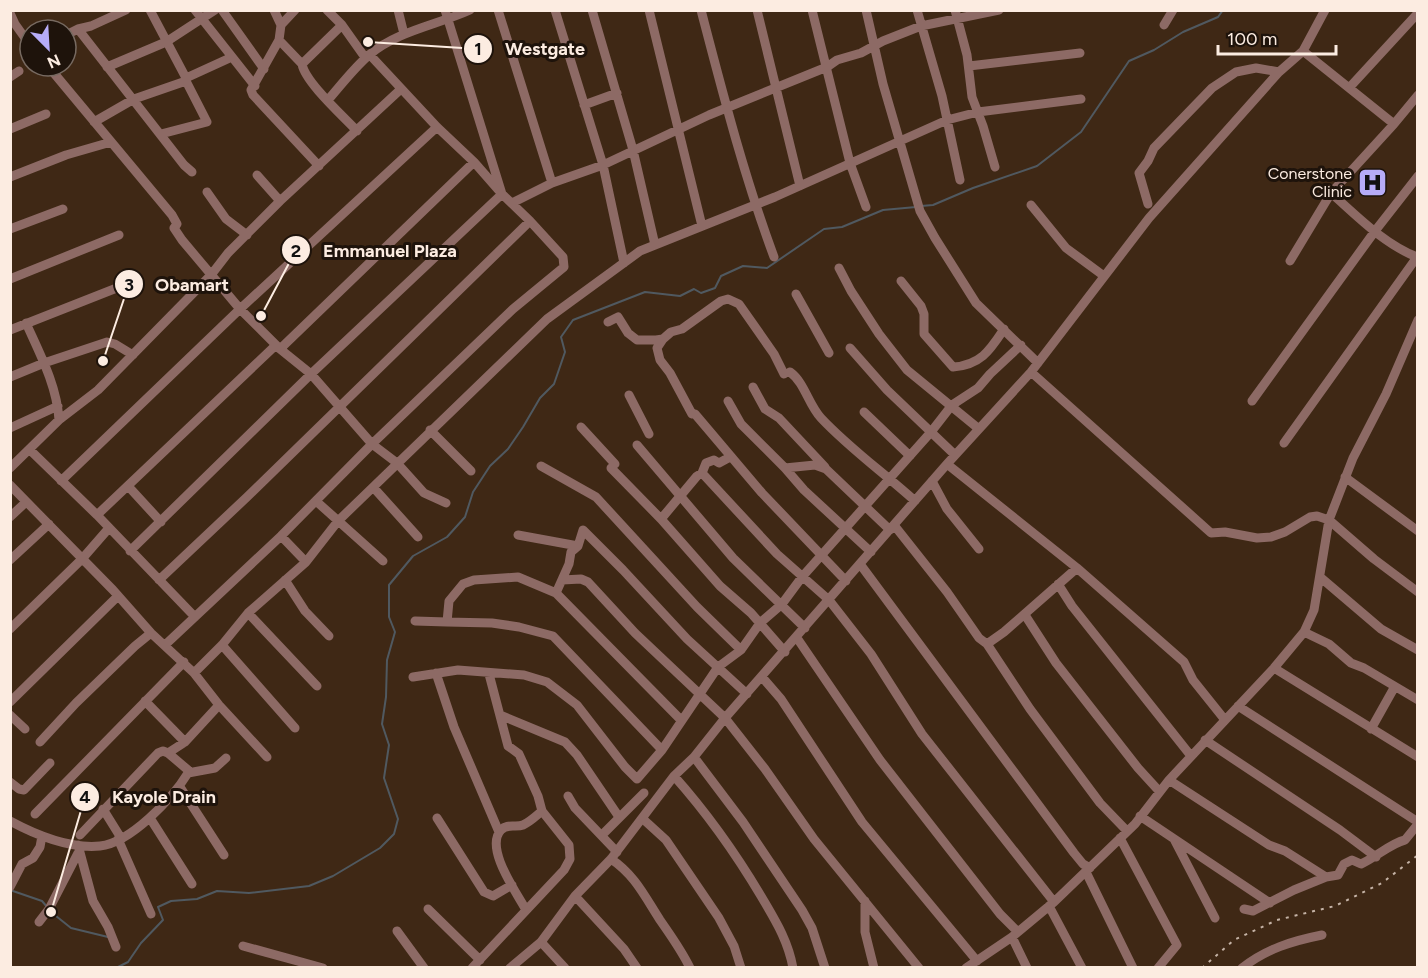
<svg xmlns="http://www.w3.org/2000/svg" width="1428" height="978" viewBox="0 0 1428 978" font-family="Figtree,sans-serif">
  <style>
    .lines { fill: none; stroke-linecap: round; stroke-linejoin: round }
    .stream { stroke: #505960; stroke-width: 2 }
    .minor { stroke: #8d6a65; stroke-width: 9 }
    .rail { stroke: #c5b3a6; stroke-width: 2; stroke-dasharray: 3 6; stroke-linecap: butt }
    .labels { text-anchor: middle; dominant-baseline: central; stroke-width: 6; stroke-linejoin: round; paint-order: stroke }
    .poi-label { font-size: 16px; fill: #fcece1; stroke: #1e130b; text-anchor: end }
    .leader { fill: none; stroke: #fcece1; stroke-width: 2 }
    .callout-dot { fill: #fcece1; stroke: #1e130b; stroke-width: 2 }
    .mark-label { font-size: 18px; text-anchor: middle; font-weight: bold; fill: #111 }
    .callout-label { font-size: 18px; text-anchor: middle; font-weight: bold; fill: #fcece1; stroke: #1e130b; stroke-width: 6; stroke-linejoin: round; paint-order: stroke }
  </style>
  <rect width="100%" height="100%" fill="#3f2815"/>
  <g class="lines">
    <path class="stream" d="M 921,206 L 933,205 L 973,188 L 1037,166 L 1081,132 L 1129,61 L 1154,50 L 1183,32 L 1218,17 L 1223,10
      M 10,890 L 42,901 L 48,908
      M 51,912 L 71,928 L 108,937
      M 116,968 L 128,962 L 141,943 L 163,920 L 158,907 L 171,901 L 197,899 L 217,891 L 249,893 L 309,886 L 333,876 L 380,848 L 394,834 L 398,819 L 384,778 L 389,745 L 382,724 L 386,697 L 387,660 L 395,632 L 389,617 L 389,585 L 413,556 L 447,537 L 465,517 L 473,492 L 490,466 L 508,449 L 523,427 L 540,398 L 554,384 L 565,352 L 561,337 L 573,320 L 645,292 L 680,296 L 694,289 L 701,293 L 715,288 L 721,276 L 743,266 L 767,268 L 824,229 L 842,227 L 883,210 L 916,207"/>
    <path class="minor" d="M 150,10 L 186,78
      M 195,10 L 255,86
      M 222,10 L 264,69
      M 274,10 L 281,25
      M 295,10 L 281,25 L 279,40 L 251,90 L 253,95 L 319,166
      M 398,10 L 404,34
      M 498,10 L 552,183
      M 555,10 L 603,165 L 624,263
      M 592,10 L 633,150 L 655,245
      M 649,10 L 702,226
      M 701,10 C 723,94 744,176 774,257
      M 757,10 L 800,186
      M 812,10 L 850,163 L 866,207
      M 866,10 L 883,84 L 920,211 L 935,238 L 976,303 L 1038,363
      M 917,10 L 942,96 L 960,180
      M 955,10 L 967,55 L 972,97 L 983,126 L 995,167
      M 10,13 L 15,24 L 30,45
      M 342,25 L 302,64 C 305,82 343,116 357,131
      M 1164,25 L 1173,10
      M 78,29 L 184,165 L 192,172
      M 66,35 L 78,29 L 91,26 L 126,10
      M 279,40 L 302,64
      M 1303,51 L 1394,124
      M 48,66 L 172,215 L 177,224 L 174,228 L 182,240 L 240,309 L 280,349 L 311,374 L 372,444 L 397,463 L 424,493 L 446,503
      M 969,66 L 1080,53
      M 107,67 L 166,42 L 215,10
      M 10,77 L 19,71
      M 1349,88 L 1418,13
      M 328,100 C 341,85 354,68 369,55 C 397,31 437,25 470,10
      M 584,105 L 617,93
      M 94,122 L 134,99 L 186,81 L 186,78 L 232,57
      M 10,129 L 46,114
      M 161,134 L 207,122 L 186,81
      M 257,175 L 280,201
      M 10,177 L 66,155 L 111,142
      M 207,192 L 226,219 L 247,235
      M 512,203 L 552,183 L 603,165 L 709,115 L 827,67 L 837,60 L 861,53 L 883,41 L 921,26 L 999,10
      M 1148,204 L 1139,173 L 1148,161 L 1154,148 L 1212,88 L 1236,72 L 1256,68 L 1279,72
      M 1031,205 L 1066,248 L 1104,276
      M 10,229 L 63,209
      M 1290,261 L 1331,193 L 1394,124 L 1418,95
      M 839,268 L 851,291 L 879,334 L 907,370 L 979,429
      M 10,279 L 119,235
      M 901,281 L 921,306 L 924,314 L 924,334 L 953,367 C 981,365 990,350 1004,329
      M 796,294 L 829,353
      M 608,322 L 618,317 L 628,333 L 637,340 L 656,340 L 663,339 L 671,332 L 682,329 L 721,301 L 728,299 L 739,304 L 774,354 L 784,374
      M 26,323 C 40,354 57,386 59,420
      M 10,330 L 137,280
      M 663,339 L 657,348 L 660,360 L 670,373 L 692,414
      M 850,348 L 887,390 L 955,455
      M 280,349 L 474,162
      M 790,372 C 805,383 808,404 821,418 C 849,448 884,473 915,501
      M 1031,372 L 1211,533 L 1225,532 L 1257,538 L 1271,537 L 1285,532 L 1310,517 L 1317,516 L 1329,520 L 1374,559 L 1418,592
      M 10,377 L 44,363 L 107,342 L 115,344 L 133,355
      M 753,387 L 765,409 L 779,418 L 825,467
      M 629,395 L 649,434
      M 728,401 L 741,424 L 785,468 L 815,465 L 826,469 L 890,530
      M 1252,401 L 1375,231 L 1418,176
      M 864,412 L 910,456
      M 695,414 L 762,493 L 846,581
      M 581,427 L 615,464
      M 10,428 L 58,406
      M 430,430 L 471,471
      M 1284,443 L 1417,257 C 1384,244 1358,217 1331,193
      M 637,445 L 733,558 L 805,628
      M 30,450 L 97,515 L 195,617
      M 947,464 L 1077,568
      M 10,468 L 59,420 L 98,390 L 211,275 L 228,253 L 280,201 L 401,89
      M 611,468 L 661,519 L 720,586 L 751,613 L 785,652
      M 785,468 L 804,490 L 871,552
      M 702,473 L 777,554 L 829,600 L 871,654 L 922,734 L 1054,902
      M 1345,477 L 1418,531
      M 61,481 L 240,309 L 437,127
      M 932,481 L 947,509 L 979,549
      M 10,485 L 113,590 L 151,633 L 194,673 L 219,705 L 267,757
      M 128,486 L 161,522
      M 373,487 L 418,537
      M 316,501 L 383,561
      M 97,515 L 276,345
      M 10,517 L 26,502
      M 661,519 L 697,476 L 702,473 L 706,463 L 714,460 L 719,463 L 730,457
      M 894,525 L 947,592 L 979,638 L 987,644 L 1030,709 L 1100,803 L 1127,831
      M 518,535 L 578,546
      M 281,536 L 306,562
      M 130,551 L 311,374 L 502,194 L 445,10
      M 10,560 L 49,524
      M 860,564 L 1074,853 L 1083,864 L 1090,868
      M 1320,577 L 1381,629 L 1418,650
      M 159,580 L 247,497 L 530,221
      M 285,580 L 305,611 L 329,636
      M 562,580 L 581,579 L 588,582 L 635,633 L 725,718 L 765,769 L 814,839 L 919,968
      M 1058,584 L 1072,606 L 1191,756
      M 556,593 L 681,720
      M 248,613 L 317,686
      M 1025,615 L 1056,663 L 1138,768 L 1159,791
      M 415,621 L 447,622 L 449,601 L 463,584 L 474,580 L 518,577 L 556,593 L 569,564 L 571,552 L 578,546 L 583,530 L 623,570 L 687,639 L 747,694
      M 447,622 L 492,623 L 519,627 L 553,636 L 662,750
      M 10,629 L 82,559 L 109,528
      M 1304,632 L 1329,644 L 1351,663 L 1364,668 L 1418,700
      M 797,638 L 880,760 L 1000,914 L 1018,932
      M 987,644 L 1004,632 L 1077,568 L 1184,662 L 1193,680 L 1225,720
      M 165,645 L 281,536 L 372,444 L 513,309 L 564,267 L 563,257 L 530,221 L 502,194 L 474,162 L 437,127 L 370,55 L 364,56 L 342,25 L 327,10
      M 222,645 L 295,728
      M 741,650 L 760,623 L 782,604 L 802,577 L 931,432 L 952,405 L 978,388 L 990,374 L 1021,345
      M 1274,668 L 1418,757
      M 194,673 L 222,645 L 248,613 L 306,562 L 338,521 L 547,319 L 640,251 L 775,197 L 947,120 L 978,112 L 1081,99
      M 436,673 L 454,727 L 499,832
      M 413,677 L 458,670 L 524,675 L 547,682 L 577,705 L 625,767 L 637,779 L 662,750 L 718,667 L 741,650 L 697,607 L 596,497 L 541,466
      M 762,677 L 781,699 L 862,822 L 977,961
      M 145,701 L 185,742
      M 10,702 L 118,596
      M 1238,706 L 1418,822
      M 10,715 L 25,729
      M 500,715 L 565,742 L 577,755 L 619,817
      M 1371,729 L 1394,688
      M 1205,740 L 1340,830 L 1376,857
      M 40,742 L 76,703 L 135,646 L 151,633
      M 694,757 L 743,822 L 802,910 L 812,928 L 825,968
      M 188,773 L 188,770 L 168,753 L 185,742 L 219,705
      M 674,776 C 707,813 736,854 761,896 C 775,920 788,940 793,968
      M 1169,780 L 1269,845 L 1285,851 L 1326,877
      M 10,782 L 19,789 L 24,790 L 50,763
      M 180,787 L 224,855
      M 568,796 L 575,808 L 617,852
      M 103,809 L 121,838
      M 35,814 L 184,662
      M 1140,816 L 1270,903
      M 150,818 L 192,884
      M 437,818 L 484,892 L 493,896 L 512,885
      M 643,819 L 666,840 L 719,918 L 734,946 L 741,968
      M 10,821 C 36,835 69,849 100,846 C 130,843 172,799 188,773 L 215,768 L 226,758
      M 80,835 L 158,753 L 163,751 L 168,753
      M 602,835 L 644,793
      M 1120,838 L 1177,945 L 1158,968
      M 118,839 L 151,914
      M 1175,841 L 1215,918
      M 78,845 L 93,901 L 108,927 L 116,947
      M 611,859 C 635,875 645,897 660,920 C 671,936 682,951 690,968
      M 1086,872 L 1133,968
      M 10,887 L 22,864 L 33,858 L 40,847 L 42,836
      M 575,896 L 624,949 L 637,968
      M 865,901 L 865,932 L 874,968
      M 1049,906 L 1082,968
      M 428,909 L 480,960
      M 1244,909 L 1253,911 L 1294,890 L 1326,877 L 1338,875 L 1344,864 L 1352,860 L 1361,864 C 1375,858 1391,843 1405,840 L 1418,824
      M 526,910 C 517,893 484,848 501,830 C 507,823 516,828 523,825 C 530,822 536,816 542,811
      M 39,922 L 49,909 L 78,853
      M 397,931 L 424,968
      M 1012,937 L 1027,968
      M 541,942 L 565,968
      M 243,946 L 323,968
      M 472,968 L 564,870 L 570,859 L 569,845 L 542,811 L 538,796 L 519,754 L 508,746 L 489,674
      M 510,968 L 541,942 L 575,896 L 611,859 L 674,776 L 694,757 L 725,718 L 947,464 L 1031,372 L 1149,218 L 1279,72 L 1303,51 L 1325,10
      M 966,968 L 1012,937 L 1054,902 L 1135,824 L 1169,780 L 1274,668 L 1304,632 L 1314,610 L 1329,520 L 1353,458 L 1386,394 L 1418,320
      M 1242,968 C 1266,949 1292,941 1322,935"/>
    <path class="rail" d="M 1202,968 L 1234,940 L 1277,920 L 1335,906 L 1382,883 L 1418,855"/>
  </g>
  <defs>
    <symbol id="hospital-square" viewBox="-11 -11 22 22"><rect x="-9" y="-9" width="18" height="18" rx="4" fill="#b6acf8" stroke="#1e130b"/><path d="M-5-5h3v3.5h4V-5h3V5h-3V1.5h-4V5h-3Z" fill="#111"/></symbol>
  </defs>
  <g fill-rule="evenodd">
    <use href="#hospital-square" x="1356" y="166" width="33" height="33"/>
  </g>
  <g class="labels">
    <g class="poi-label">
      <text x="1352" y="173">Conerstone<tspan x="1352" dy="18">Clinic</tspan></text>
    </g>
  </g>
  <path class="leader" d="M368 42L478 49M261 316L296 250M103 361L129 284M51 912L85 797"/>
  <g class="callout-dot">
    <circle cx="368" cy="42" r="6"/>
    <circle cx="261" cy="316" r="6"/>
    <circle cx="103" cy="361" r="6"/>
    <circle cx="51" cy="912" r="6"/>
    <circle cx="478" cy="49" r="15"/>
    <circle cx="296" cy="250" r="15"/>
    <circle cx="129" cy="284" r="15"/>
    <circle cx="85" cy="797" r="15"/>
  </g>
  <g class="mark-label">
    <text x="478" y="55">1</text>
    <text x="296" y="257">2</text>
    <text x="129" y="291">3</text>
    <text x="85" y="803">4</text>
  </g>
  <g class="callout-label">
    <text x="545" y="55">Westgate</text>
    <text x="390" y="257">Emmanuel Plaza</text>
    <text x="192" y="291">Obamart</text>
    <text x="164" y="803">Kayole Drain</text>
  </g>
  <rect width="1428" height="978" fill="none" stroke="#fcece1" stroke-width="24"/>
  <g transform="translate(48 48) rotate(156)"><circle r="28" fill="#1e130b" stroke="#776a61" stroke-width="1.5"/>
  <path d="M0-4.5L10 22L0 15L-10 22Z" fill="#b6acf8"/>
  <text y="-9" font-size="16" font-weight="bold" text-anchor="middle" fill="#fcece1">N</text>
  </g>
  <path d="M1218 45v9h118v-9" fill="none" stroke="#fcece1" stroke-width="3"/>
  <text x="1227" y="45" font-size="18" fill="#fcece1" stroke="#1e130b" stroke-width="4.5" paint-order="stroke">100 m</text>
</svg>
